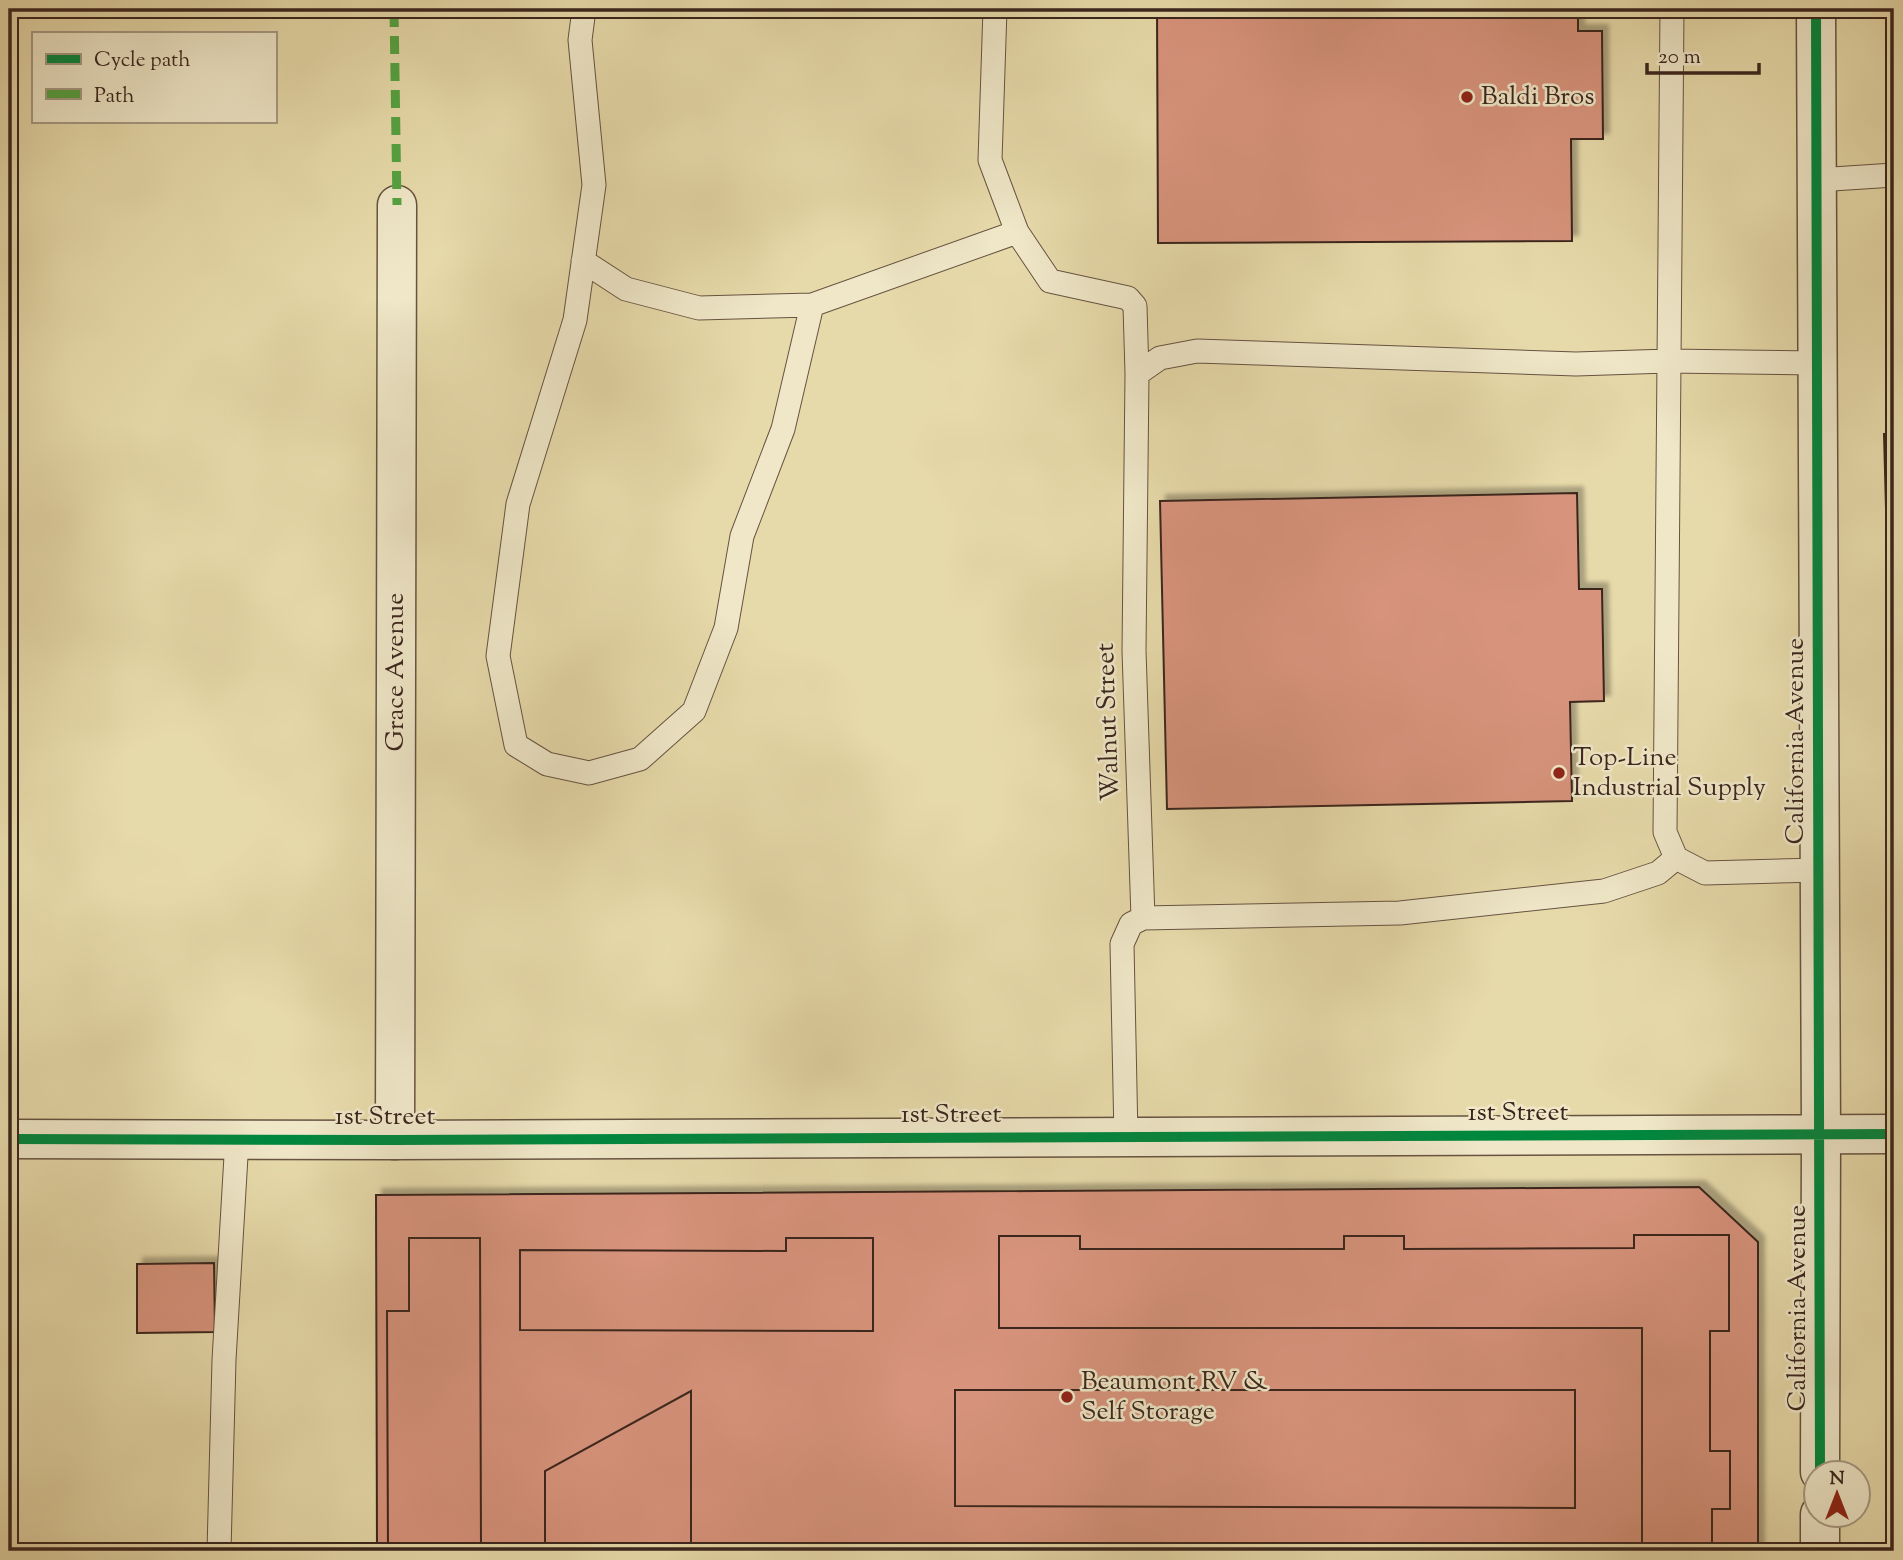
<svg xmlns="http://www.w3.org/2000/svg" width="1903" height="1560" viewBox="0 0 1903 1560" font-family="'Sorts Mill Goudy',serif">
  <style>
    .building { fill: #d7937b; stroke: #3b261e; stroke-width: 2; filter: url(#shadow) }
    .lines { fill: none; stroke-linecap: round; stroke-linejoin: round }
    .service-casing { stroke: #665341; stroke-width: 25 }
    .minor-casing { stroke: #665341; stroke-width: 41 }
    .tertiary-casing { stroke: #665341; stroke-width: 41 }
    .service { stroke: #efe7c8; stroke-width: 23 }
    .minor { stroke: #efe7c8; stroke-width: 38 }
    .tertiary { stroke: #efe7c8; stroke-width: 38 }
    .quiet { stroke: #54a341; stroke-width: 9; stroke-dasharray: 18 9; stroke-linecap: butt }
    .cycleway-casing { stroke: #efe7c8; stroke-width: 15 }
    .cycleway { stroke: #00873e; stroke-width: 10 }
    .poi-dot { fill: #8f2418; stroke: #efe7c8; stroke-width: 2.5 }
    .labels { text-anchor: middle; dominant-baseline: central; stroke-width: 5; stroke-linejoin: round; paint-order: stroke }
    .poi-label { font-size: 26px; fill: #3b261e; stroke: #efe7c8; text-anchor: start }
    .street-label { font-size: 26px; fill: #3b261e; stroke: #efe7c8 }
  </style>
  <defs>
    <filter id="shadow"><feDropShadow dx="6" dy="-6" stdDeviation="2" flood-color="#0004"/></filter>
  </defs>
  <rect width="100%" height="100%" fill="#e7daaa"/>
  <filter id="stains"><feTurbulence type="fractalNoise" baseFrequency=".00286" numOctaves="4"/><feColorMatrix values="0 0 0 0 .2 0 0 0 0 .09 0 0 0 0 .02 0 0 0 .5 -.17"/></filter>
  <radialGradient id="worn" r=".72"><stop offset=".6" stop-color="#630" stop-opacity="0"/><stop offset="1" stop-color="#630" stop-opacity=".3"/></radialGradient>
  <path class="building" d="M 1157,9 L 1578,9 L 1578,31 L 1602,31 L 1603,139 L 1571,139 L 1572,241 L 1158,243 Z
    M 1884,434 L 1894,434 L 1894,806 Z
    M 1577,493 L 1579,589 L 1602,589 L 1604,701 L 1570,702 L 1572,801 L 1167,809 L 1160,501 Z
    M 1699,1187 L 1758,1242 L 1758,1551 L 377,1551 L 376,1195 Z
    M 1634,1235 L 1729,1235 L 1729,1331 L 1710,1331 L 1710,1451 L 1730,1451 L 1730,1509 L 1712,1509 L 1712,1551 L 1642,1551 L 1642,1328 L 999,1328 L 999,1236 L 1080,1236 L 1080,1249 L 1344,1249 L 1344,1236 L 1404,1236 L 1404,1249 L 1634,1248 Z
    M 409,1238 L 480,1238 L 481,1551 L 388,1551 L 387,1311 L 409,1311 Z
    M 786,1238 L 873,1238 L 873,1331 L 520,1330 L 520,1250 L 786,1251 Z
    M 214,1263 L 215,1332 L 137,1333 L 137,1264 Z
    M 955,1390 L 1575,1390 L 1575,1508 L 955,1506 Z
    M 691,1391 L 691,1551 L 545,1551 L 545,1471 Z"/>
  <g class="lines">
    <defs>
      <path id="service" d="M 584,9 L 580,40 L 594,185 L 575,320 L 518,504 L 498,656 L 516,745 L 547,764 L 589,773 L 640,759 L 694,711 L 726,628 L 742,536 L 783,429 L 812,305 L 1017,232
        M 995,9 L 990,160 L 1017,232 L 1050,281 L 1128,298 L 1135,306 L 1137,374 L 1134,651 L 1143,918
        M 1672,9 L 1665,832 L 1676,858 L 1705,873 L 1820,870
        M 1817,180 L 1894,175
        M 583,261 L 626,289 L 699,308 L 812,305
        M 1137,374 L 1160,358 L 1197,351 L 1576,364 L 1668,361 L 1818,363
        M 1126,1137 L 1122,944 L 1131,924 L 1143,918 L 1400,913 L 1604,891 L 1658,873 L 1676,858
        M 219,1551 L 224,1360 L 237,1139"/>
      <path id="minor" d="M 395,1140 L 397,205
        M 1820,1472 L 1821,1135
        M 1820,1551 L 1820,1514"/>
      <path id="tertiary" d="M 1816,9 L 1821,1135
        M 9,1139 L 395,1140 L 1894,1134"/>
    </defs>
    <use href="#service" class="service-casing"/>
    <use href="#minor" class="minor-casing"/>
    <use href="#tertiary" class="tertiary-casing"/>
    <use href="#service" class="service"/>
    <use href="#minor" class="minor"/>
    <use href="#tertiary" class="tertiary"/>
    <path class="quiet" d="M 394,9 L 397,205"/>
    <defs>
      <path id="cycleway" d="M 1816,9 L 1820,1472
        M 9,1139 L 395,1140 L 1894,1134"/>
    </defs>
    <use href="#cycleway" class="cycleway-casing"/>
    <use href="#cycleway" class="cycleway"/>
  </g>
  <g class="poi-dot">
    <circle cx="1467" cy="97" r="7"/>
    <circle cx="1559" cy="773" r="7"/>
    <circle cx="1067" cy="1397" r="7"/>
  </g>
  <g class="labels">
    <g class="poi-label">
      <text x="1481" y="97">Baldi Bros</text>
      <text x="1573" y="758">Top-Line<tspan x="1573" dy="30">Industrial Supply</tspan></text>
      <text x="1081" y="1382">Beaumont RV &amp;<tspan x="1081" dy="30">Self Storage</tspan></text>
    </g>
    <g class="street-label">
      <text transform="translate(396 672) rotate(-90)">Grace Avenue</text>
      <text transform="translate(1109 722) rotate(-92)">Walnut Street</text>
      <text transform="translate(1796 741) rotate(-90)">California Avenue</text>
      <text x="1518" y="1113">1st Street</text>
      <text x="951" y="1115">1st Street</text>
      <text x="385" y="1117">1st Street</text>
      <text transform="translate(1798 1308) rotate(-90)">California Avenue</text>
    </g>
  </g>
  <rect width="1903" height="1560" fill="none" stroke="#e7daaa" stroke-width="35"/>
  <rect x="10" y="10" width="1882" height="1539" fill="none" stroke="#3b261e" stroke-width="3.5"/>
  <rect x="18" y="18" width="1868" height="1525" fill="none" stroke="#3b261e" stroke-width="2"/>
  <rect x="32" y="32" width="245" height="91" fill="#efe7c8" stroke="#a79a84" stroke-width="2"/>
  <rect x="46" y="54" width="35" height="10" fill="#00873e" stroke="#a79a84" stroke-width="2"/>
  <text x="94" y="66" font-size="21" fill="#3b261e">Cycle path</text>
  <rect x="46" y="89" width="35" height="10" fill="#54a341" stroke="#a79a84" stroke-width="2"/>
  <text x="94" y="102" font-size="21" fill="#3b261e">Path</text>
  <g transform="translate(1837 1494)"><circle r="33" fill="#efe7c8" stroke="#a79a84" stroke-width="2"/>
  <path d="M0-5L12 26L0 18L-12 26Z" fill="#8f2418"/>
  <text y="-10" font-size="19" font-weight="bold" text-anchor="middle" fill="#3b261e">N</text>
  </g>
  <path d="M1647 63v10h112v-10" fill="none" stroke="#3b261e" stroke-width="3.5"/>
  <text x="1658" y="63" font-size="21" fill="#3b261e" stroke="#efe7c8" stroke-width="5" paint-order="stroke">20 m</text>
  <rect width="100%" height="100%" filter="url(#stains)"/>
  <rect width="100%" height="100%" fill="url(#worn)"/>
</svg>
